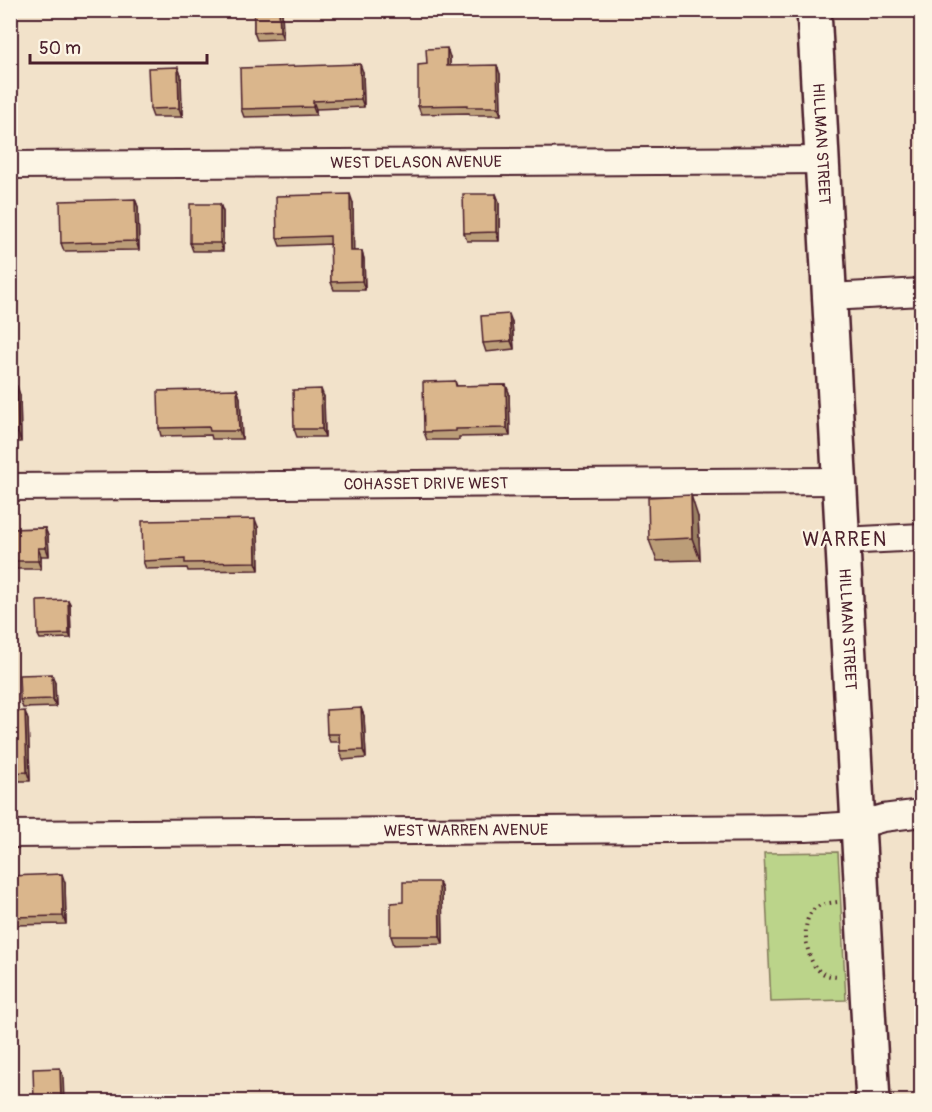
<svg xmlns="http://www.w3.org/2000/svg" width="932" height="1112" viewBox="0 0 932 1112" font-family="Pangolin,sans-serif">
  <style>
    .green { fill: #bbd48a; stroke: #827a5a; stroke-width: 1.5 }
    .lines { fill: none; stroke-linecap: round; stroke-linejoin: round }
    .street-casing { stroke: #4a1f2b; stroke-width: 30 }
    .secondary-casing { stroke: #4a1f2b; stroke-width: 38 }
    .path { stroke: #4a1f2b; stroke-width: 4; stroke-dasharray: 1.5 4.5; stroke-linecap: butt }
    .street { stroke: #fcf5e5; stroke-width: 26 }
    .secondary { stroke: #fcf5e5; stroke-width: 33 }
    .wall { fill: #bb9d78; stroke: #4a1f2b; stroke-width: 1.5 }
    .shaded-wall { fill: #997f62; stroke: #4a1f2b; stroke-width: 1.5 }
    .building { fill: #dab68c; stroke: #4a1f2b; stroke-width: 1.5 }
    .labels { text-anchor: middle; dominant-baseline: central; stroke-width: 4.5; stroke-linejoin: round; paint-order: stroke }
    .street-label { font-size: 16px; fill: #4a1f2b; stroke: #fcf5e5 }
    .quarter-label { font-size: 20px; letter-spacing: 1.5px; fill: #4a1f2b; stroke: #fcf5e5 }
  </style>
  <rect width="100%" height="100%" fill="#f2e2ca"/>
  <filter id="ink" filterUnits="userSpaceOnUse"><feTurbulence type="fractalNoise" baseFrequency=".0167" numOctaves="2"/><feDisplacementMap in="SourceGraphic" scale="12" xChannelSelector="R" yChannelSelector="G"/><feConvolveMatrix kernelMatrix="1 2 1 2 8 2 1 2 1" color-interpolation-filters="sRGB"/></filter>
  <g filter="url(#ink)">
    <path class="green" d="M 838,852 L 846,1000 L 771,1002 L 764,853 Z"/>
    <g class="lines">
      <defs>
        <g id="street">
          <path id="s1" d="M 10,165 L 822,160"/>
          <path d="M 830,297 L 922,292"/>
          <path id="s2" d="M 10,487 L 839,481"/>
          <path d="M 842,541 L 922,537"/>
          <path id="s3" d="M 10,834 L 806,828 L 858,825 L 883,818 L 922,813"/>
        </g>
        <g id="secondary">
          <path id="s4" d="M 814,10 L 873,1102"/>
        </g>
      </defs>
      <use href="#street" class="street-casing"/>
      <use href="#secondary" class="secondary-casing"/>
      <path class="path" d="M 837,902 C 829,903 820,904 814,909 C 800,921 806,957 817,969 C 824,975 831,977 840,977"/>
      <use href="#street" class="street"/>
      <use href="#secondary" class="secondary"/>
    </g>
    <path class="wall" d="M 254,10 L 282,10 L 283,39 L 257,40 L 254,32 Z
      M 450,57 L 450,66 L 500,74 L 501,115 L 470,115 L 469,113 L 421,114 L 418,106 L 427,64 Z
      M 363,72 L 364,107 L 316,109 L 316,115 L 244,117 L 241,109 Z
      M 181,75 L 182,117 L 153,117 L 150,109 Z
      M 496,194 L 499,202 L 499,241 L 467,241 L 464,233 Z
      M 135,199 L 138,207 L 139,250 L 64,251 L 61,243 Z
      M 353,203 L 353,251 L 362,251 L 364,259 L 365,290 L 334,290 L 331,282 L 331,244 L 280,246 L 277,238 Z
      M 220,204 L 223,212 L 223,251 L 193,251 L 190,243 Z
      M 512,322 L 514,349 L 486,352 L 483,343 Z
      M 455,381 L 457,386 L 506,385 L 509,393 L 510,436 L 459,437 L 459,440 L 427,440 L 424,432 Z
      M 10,387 L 20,395 L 21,442 L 10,442 Z
      M 237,389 L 240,398 L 242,439 L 212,439 L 211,435 L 161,436 L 159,428 Z
      M 324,397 L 325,437 L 297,437 L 294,429 Z
      M 698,517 L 700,560 L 657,561 L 649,540 Z
      M 258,527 L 259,570 L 188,571 L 187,568 L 146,569 L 143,561 Z
      M 45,528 L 48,536 L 49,556 L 41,556 L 41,569 L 10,569 L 10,529 Z
      M 68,600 L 70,604 L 71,638 L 40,639 L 38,635 Z
      M 55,683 L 56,707 L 23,708 L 20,700 Z
      M 361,708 L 364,716 L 366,758 L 343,760 L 340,751 L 340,742 L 330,742 L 327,734 Z
      M 10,712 L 28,720 L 30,781 L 10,781 Z
      M 10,876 L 65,883 L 66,924 L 13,925 L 13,930 L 10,931 Z
      M 439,882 L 442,890 L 443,944 L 394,945 L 391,936 L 403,902 Z"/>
    <path class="shaded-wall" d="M 279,10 L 282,10 L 283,39 L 280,31 Z
      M 447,48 L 450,57 L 450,74 L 447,66 Z
      M 360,64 L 363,72 L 364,107 L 361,99 Z
      M 497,65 L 500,74 L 501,115 L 498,107 Z
      M 178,67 L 181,75 L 182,117 L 179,108 Z
      M 313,101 L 316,109 L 316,115 L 313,107 Z
      M 350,194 L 353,203 L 354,260 L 351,251 Z
      M 496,194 L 499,202 L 499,241 L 496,232 Z
      M 135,199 L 138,207 L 139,250 L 136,241 Z
      M 220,204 L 223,212 L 223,251 L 220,243 Z
      M 362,251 L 364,259 L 365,290 L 362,281 Z
      M 509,314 L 512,322 L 514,349 L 511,341 Z
      M 506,385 L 509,393 L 510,436 L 507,428 Z
      M 17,386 L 20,395 L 21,442 L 18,433 Z
      M 237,389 L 240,398 L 242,439 L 239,431 Z
      M 321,389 L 324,397 L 325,437 L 322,429 Z
      M 691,495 L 698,517 L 700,560 L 692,538 Z
      M 255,519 L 258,527 L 259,570 L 256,562 Z
      M 45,528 L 48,536 L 49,556 L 46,548 Z
      M 38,548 L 41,556 L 41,569 L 38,561 Z
      M 68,600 L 70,604 L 71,638 L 69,634 Z
      M 52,674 L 55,683 L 56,707 L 53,699 Z
      M 361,708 L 364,716 L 366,758 L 363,750 Z
      M 25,711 L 28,720 L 30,781 L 27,772 Z
      M 62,874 L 65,883 L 66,924 L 63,916 Z
      M 439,882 L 442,890 L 443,944 L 440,936 Z
      M 10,919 L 13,925 L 13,930 L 10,924 Z
      M 60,1068 L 63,1076 L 64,1101 L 61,1101 Z"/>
    <path class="building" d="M 254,10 L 279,10 L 280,31 L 254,32 Z
      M 447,48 L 447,66 L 497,65 L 498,107 L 467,107 L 467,105 L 418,106 L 418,65 L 427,64 L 426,49 Z
      M 360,64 L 361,99 L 313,101 L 313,107 L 241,109 L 240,68 Z
      M 178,67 L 179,108 L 150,109 L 148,68 Z
      M 350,194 L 351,251 L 362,251 L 362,281 L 331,282 L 330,236 L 277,238 L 276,196 Z
      M 463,194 L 496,194 L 496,232 L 464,233 Z
      M 135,199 L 136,241 L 61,243 L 60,201 Z
      M 190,204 L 220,204 L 220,243 L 190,243 Z
      M 509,314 L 511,341 L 483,343 L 481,316 Z
      M 455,381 L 456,386 L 506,385 L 507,428 L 456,429 L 456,431 L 424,432 L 423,382 Z
      M 17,386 L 18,433 L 10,434 L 10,387 Z
      M 237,389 L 239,431 L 210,431 L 209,427 L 159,428 L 158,391 Z
      M 321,389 L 322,429 L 294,429 L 293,390 Z
      M 691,495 L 692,538 L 649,540 L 648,497 Z
      M 255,519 L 256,562 L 185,563 L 185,559 L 143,561 L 142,521 Z
      M 45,528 L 46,548 L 38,548 L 38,561 L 10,561 L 10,529 Z
      M 68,600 L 69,634 L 38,635 L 37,601 Z
      M 52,674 L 53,699 L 20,700 L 19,675 Z
      M 361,708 L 363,750 L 340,751 L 339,734 L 327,734 L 326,710 Z
      M 25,711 L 27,772 L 10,773 L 10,712 Z
      M 62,874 L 63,916 L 10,917 L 10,876 Z
      M 403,882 L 439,882 L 440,936 L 391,936 L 391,903 L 403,902 Z
      M 60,1068 L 61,1101 L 34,1101 L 33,1069 Z"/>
  </g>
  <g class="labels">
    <g class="street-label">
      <text stroke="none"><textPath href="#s4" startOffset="134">HILLMAN STREET</textPath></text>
      <text stroke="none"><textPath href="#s1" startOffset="406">WEST DELASON AVENUE</textPath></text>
      <text stroke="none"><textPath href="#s2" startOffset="416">COHASSET DRIVE WEST</textPath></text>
      <text stroke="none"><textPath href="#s4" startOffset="620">HILLMAN STREET</textPath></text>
      <text stroke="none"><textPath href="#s3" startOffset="456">WEST WARREN AVENUE</textPath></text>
    </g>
    <g class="quarter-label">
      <text x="845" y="539">WARREN</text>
    </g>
  </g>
  <rect width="932" height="1112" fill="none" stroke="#fcf5e5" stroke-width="36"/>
  <rect x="18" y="18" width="896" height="1076" fill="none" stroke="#4a1f2b" stroke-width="2" filter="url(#ink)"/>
  <path d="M30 54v9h177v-9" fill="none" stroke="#4a1f2b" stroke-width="3"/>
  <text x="39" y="54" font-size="18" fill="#4a1f2b" stroke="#fcf5e5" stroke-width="4.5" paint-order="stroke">50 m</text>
</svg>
